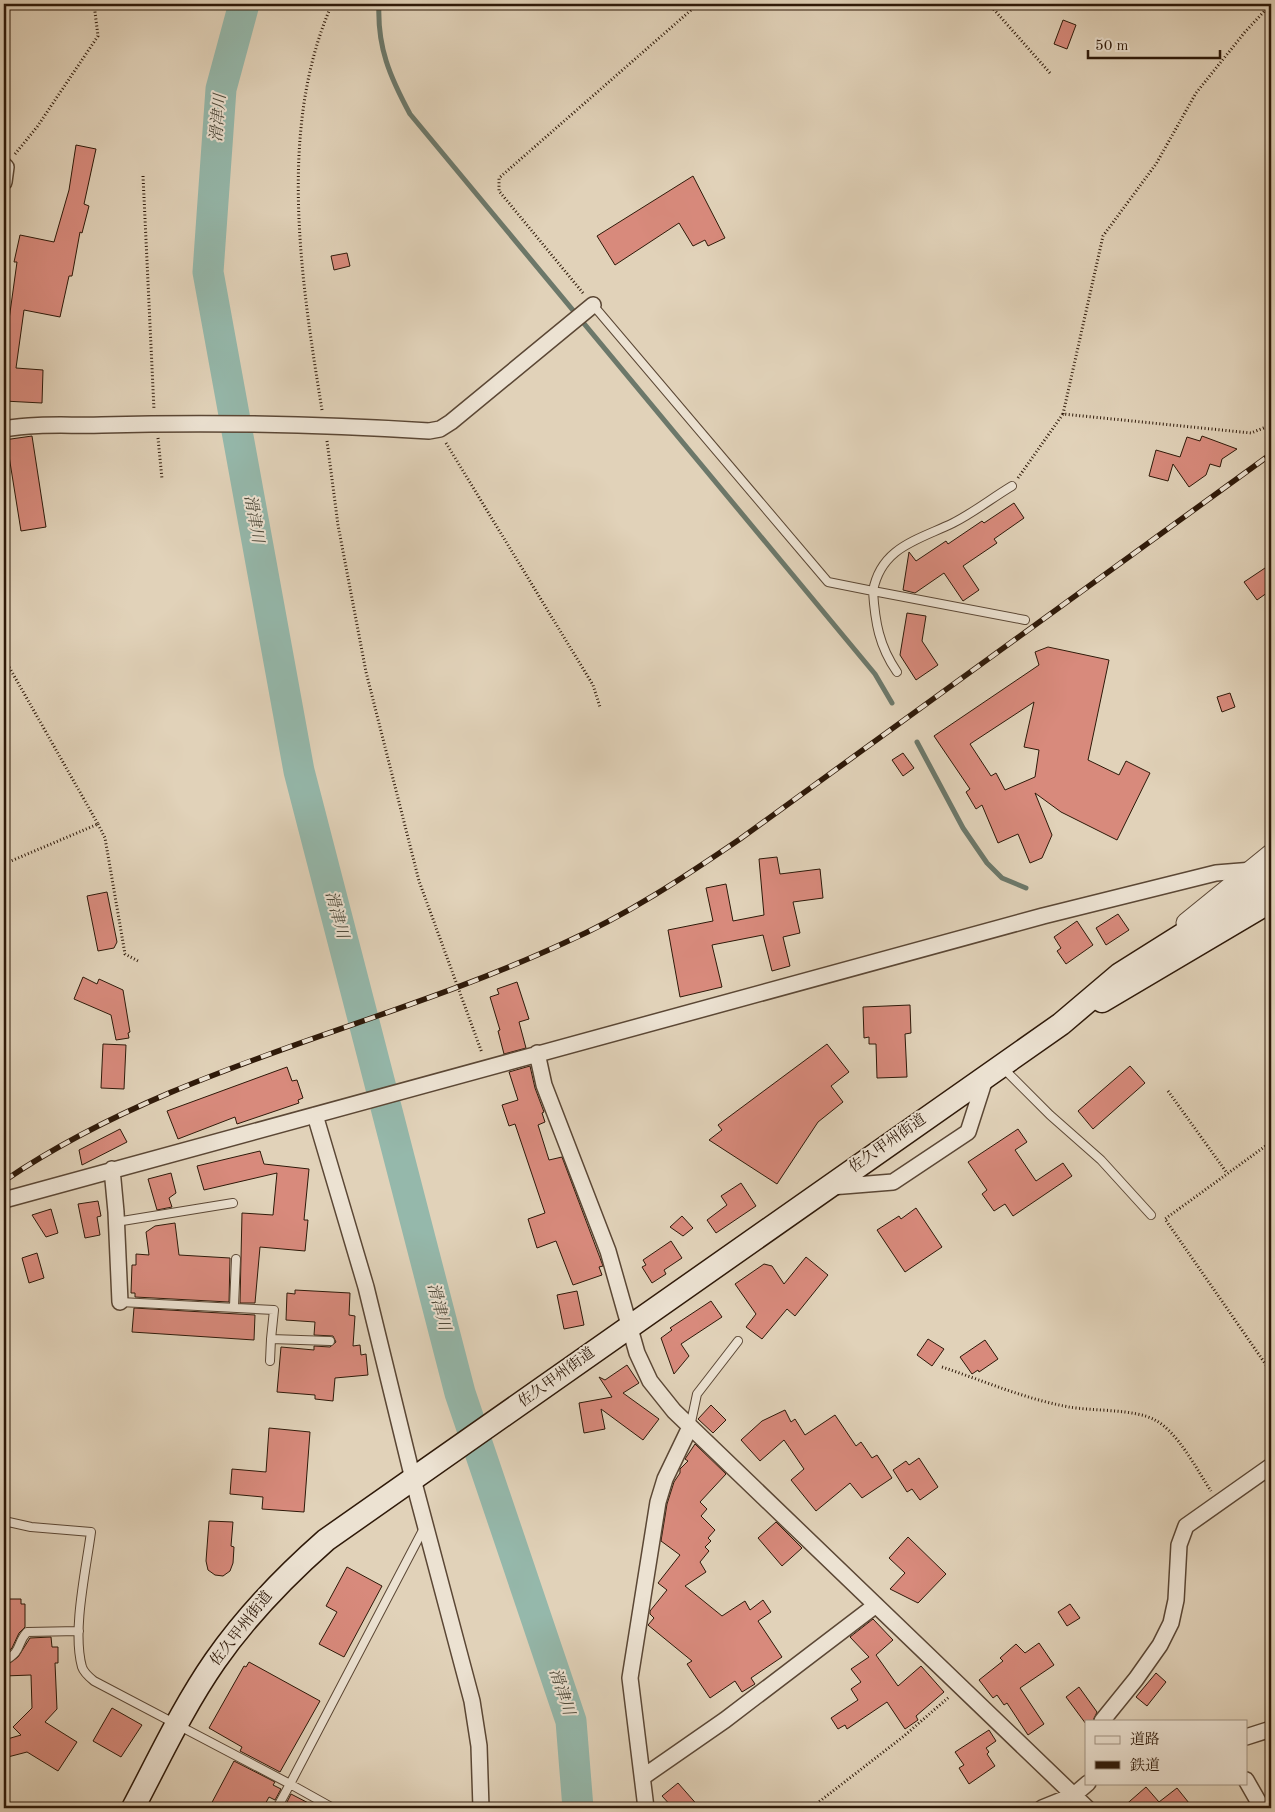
<svg xmlns="http://www.w3.org/2000/svg" width="1275" height="1812" viewBox="0 0 1275 1812" font-family="'Old Standard TT','Noto Serif JP',serif">
  <style>
    .lines { fill: none; stroke-linecap: round; stroke-linejoin: round }
    .stream { stroke: #6c786a; stroke-width: 5 }
    .river { stroke: #95b8ab; stroke-width: 31 }
    .building { fill: #d88a7c; stroke: #2e1909; fill-rule: evenodd }
    .service-casing { stroke: #5b4735; stroke-width: 10 }
    .minor-casing { stroke: #5b4735; stroke-width: 18 }
    .tertiary-casing { stroke: #5b4735; stroke-width: 21 }
    .secondary-casing { stroke: #2e1909; stroke-width: 25 }
    .path { stroke: #2e1909; stroke-width: 3; stroke-dasharray: 1 2.5; stroke-linecap: butt }
    .service { stroke: #ece2d2; stroke-width: 8 }
    .minor { stroke: #ece2d2; stroke-width: 15 }
    .tertiary { stroke: #ece2d2; stroke-width: 19 }
    .secondary { stroke: #ece2d2; stroke-width: 22 }
    .rail-casing { stroke: #2e1909; stroke-width: 5.5 }
    .rail { stroke: #ece2d2; stroke-width: 4; stroke-dasharray: 11; stroke-linecap: butt }
    .labels { text-anchor: middle; dominant-baseline: central; stroke-width: 4; stroke-linejoin: round; paint-order: stroke }
    .street-label { font-size: 15px; fill: #2e1909; stroke: #ece2d2 }
    .water-label { font-size: 16px; font-style: italic; fill: #4d493a; stroke: #ece2d2 }
  </style>
  <rect width="100%" height="100%" fill="#e1d2b9"/>
  <filter id="stains"><feTurbulence type="fractalNoise" baseFrequency=".004" numOctaves="4"/><feColorMatrix values="0 0 0 0 .2 0 0 0 0 .09 0 0 0 0 .02 0 0 0 .5 -.17"/></filter>
  <radialGradient id="worn" r=".72"><stop offset=".6" stop-color="#630" stop-opacity="0"/><stop offset="1" stop-color="#630" stop-opacity=".3"/></radialGradient>
  <g class="lines">
    <path class="stream" d="M 379,4 C 377,47 390,77 410,114 L 875,674 L 892,703
      M 917,742 L 963,828 L 987,863 L 1002,878 L 1026,888"/>
    <path class="river" d="M 244,4 L 221,89 L 208,272 L 299,771 L 460,1393 L 571,1721 L 578,1808"/>
  </g>
  <path class="building" d="M 1063,20 L 1076,25 L 1067,49 L 1054,44 Z
    M 76,145 L 96,149 L 84,204 L 89,206 L 82,233 L 80,232 L 72,276 L 69,276 L 60,317 L 24,310 L 16,368 L 43,370 L 42,403 L 4,401 L 4,356 L 17,262 L 14,262 L 20,235 L 54,242 L 69,190 Z
    M 693,176 L 725,238 L 708,246 L 705,240 L 693,246 L 679,223 L 615,265 L 597,236 Z
    M 347,253 L 350,266 L 334,270 L 331,256 Z
    M 32,436 L 46,527 L 21,531 L 9,456 L 4,457 L 4,440 Z
    M 1202,436 L 1237,449 L 1222,459 L 1220,467 L 1210,464 L 1206,475 L 1189,487 L 1173,464 L 1168,481 L 1149,476 L 1156,450 L 1180,457 L 1187,437 L 1200,441 Z
    M 1014,503 L 1024,518 L 994,539 L 997,543 L 963,566 L 979,590 L 963,601 L 944,573 L 915,593 L 903,590 L 909,552 L 916,561 L 946,541 L 948,544 L 982,521 L 984,523 Z
    M 1271,564 L 1271,590 L 1257,600 L 1244,582 Z
    M 907,613 L 926,616 L 922,641 L 938,665 L 916,680 L 900,655 Z
    M 1048,647 L 1109,660 L 1088,760 L 1119,775 L 1126,761 L 1150,773 L 1117,840 L 1061,812 L 1035,793 L 1052,835 L 1042,858 L 1030,863 L 1018,834 L 998,843 L 982,805 L 976,809 L 966,792 L 970,789 L 934,736 L 1039,665 L 1035,652 ZM 1034,702 L 1024,747 L 1039,750 L 1035,777 L 1005,790 L 996,773 L 991,776 L 970,744 Z
    M 1230,693 L 1235,707 L 1222,712 L 1217,697 Z
    M 903,753 L 914,768 L 903,776 L 892,760 Z
    M 777,857 L 780,874 L 820,869 L 823,898 L 793,902 L 800,933 L 783,937 L 790,966 L 772,971 L 763,935 L 712,945 L 722,987 L 680,997 L 668,930 L 713,921 L 706,888 L 726,884 L 733,921 L 764,915 L 759,859 Z
    M 107,892 L 117,942 L 114,948 L 98,951 L 87,896 Z
    M 1118,914 L 1129,930 L 1106,945 L 1096,928 Z
    M 1077,921 L 1093,945 L 1066,964 L 1057,951 L 1061,948 L 1054,937 Z
    M 83,977 L 97,984 L 99,979 L 123,990 L 130,1032 L 128,1033 L 129,1038 L 116,1040 L 111,1015 L 74,999 Z
    M 517,982 L 529,1019 L 519,1022 L 526,1048 L 504,1054 L 498,1031 L 500,1030 L 490,997 L 499,994 L 497,989 Z
    M 910,1005 L 911,1033 L 905,1034 L 907,1077 L 877,1078 L 876,1044 L 869,1044 L 869,1037 L 864,1038 L 863,1007 Z
    M 103,1044 L 126,1045 L 124,1089 L 101,1088 Z
    M 827,1044 L 849,1072 L 831,1086 L 843,1102 L 818,1122 L 777,1184 L 709,1140 L 722,1130 L 718,1125 Z
    M 530,1066 L 535,1088 L 544,1112 L 542,1113 L 545,1122 L 538,1125 L 549,1160 L 562,1157 L 603,1266 L 599,1267 L 602,1275 L 573,1285 L 556,1241 L 537,1248 L 528,1219 L 545,1213 L 515,1124 L 509,1126 L 502,1105 L 518,1100 L 509,1072 Z
    M 1130,1066 L 1145,1083 L 1093,1129 L 1078,1111 Z
    M 287,1067 L 292,1081 L 297,1080 L 303,1098 L 298,1100 L 299,1103 L 237,1124 L 235,1117 L 178,1139 L 167,1111 Z
    M 120,1129 L 127,1142 L 82,1165 L 79,1150 Z
    M 1018,1129 L 1027,1142 L 1015,1150 L 1036,1181 L 1063,1163 L 1072,1176 L 1013,1216 L 1005,1204 L 994,1211 L 982,1194 L 987,1190 L 968,1162 Z
    M 260,1151 L 264,1164 L 309,1169 L 304,1220 L 308,1220 L 305,1251 L 260,1247 L 255,1303 L 240,1303 L 242,1213 L 273,1215 L 277,1173 L 204,1190 L 197,1166 Z
    M 171,1173 L 176,1193 L 169,1198 L 172,1207 L 157,1210 L 148,1179 Z
    M 741,1183 L 756,1206 L 716,1233 L 707,1220 L 727,1205 L 721,1196 Z
    M 98,1201 L 101,1216 L 97,1217 L 100,1235 L 85,1238 L 78,1204 Z
    M 916,1208 L 942,1247 L 905,1272 L 877,1230 L 899,1216 L 901,1219 Z
    M 51,1209 L 58,1233 L 46,1237 L 32,1215 Z
    M 682,1216 L 693,1228 L 683,1236 L 670,1227 Z
    M 175,1223 L 179,1255 L 230,1258 L 229,1302 L 135,1297 L 135,1293 L 131,1293 L 132,1265 L 136,1265 L 136,1254 L 149,1255 L 146,1232 L 155,1226 Z
    M 671,1241 L 682,1258 L 664,1270 L 666,1274 L 652,1283 L 642,1267 L 646,1265 L 643,1260 Z
    M 37,1253 L 44,1278 L 29,1283 L 22,1258 Z
    M 806,1257 L 828,1275 L 795,1316 L 787,1309 L 762,1339 L 746,1327 L 756,1314 L 735,1284 L 764,1264 L 772,1266 L 784,1284 Z
    M 295,1290 L 350,1293 L 349,1315 L 355,1316 L 353,1346 L 360,1345 L 361,1355 L 366,1354 L 368,1375 L 335,1378 L 333,1401 L 315,1399 L 315,1395 L 277,1392 L 281,1347 L 314,1350 L 314,1346 L 330,1347 L 336,1342 L 333,1336 L 314,1335 L 315,1322 L 286,1320 L 287,1293 L 295,1294 Z
    M 577,1291 L 584,1325 L 564,1329 L 557,1295 Z
    M 711,1301 L 722,1317 L 681,1344 L 689,1356 L 674,1374 L 661,1338 L 672,1330 L 670,1328 Z
    M 134,1308 L 255,1315 L 254,1340 L 132,1332 Z
    M 928,1339 L 944,1349 L 932,1366 L 917,1355 Z
    M 985,1340 L 998,1359 L 979,1372 L 978,1370 L 972,1374 L 960,1357 Z
    M 627,1365 L 639,1383 L 623,1393 L 659,1419 L 643,1440 L 601,1409 L 605,1429 L 584,1433 L 579,1403 L 612,1397 L 599,1377 L 605,1380 Z
    M 711,1405 L 726,1420 L 713,1433 L 698,1419 Z
    M 785,1410 L 791,1422 L 795,1419 L 805,1435 L 835,1415 L 856,1446 L 861,1442 L 872,1458 L 877,1455 L 892,1478 L 862,1498 L 850,1483 L 816,1511 L 791,1480 L 804,1469 L 784,1440 L 760,1461 L 741,1440 L 762,1421 Z
    M 269,1428 L 310,1432 L 304,1512 L 262,1509 L 263,1497 L 230,1494 L 232,1469 L 266,1472 Z
    M 695,1444 L 726,1474 L 700,1502 L 707,1509 L 701,1516 L 715,1530 L 708,1538 L 711,1541 L 705,1547 L 709,1551 L 700,1562 L 706,1572 L 685,1586 L 722,1616 L 745,1601 L 750,1610 L 763,1600 L 771,1612 L 758,1621 L 782,1657 L 751,1678 L 755,1684 L 742,1692 L 735,1681 L 710,1698 L 687,1664 L 692,1661 L 648,1625 L 654,1618 L 650,1614 L 650,1611 L 667,1590 L 658,1583 L 680,1555 L 661,1541 L 667,1504 L 674,1482 L 680,1473 L 680,1469 L 688,1461 L 685,1459 Z
    M 919,1458 L 938,1487 L 920,1500 L 912,1489 L 907,1492 L 893,1470 L 906,1461 L 909,1465 Z
    M 209,1521 L 233,1522 L 231,1546 L 234,1547 L 233,1563 L 230,1571 L 223,1576 L 215,1575 L 208,1570 L 206,1561 Z
    M 776,1522 L 802,1548 L 782,1566 L 758,1538 Z
    M 908,1537 L 946,1574 L 918,1603 L 890,1589 L 905,1573 L 889,1558 Z
    M 347,1567 L 382,1586 L 344,1657 L 319,1644 L 337,1612 L 326,1606 Z
    M 4,1599 L 21,1599 L 21,1604 L 25,1604 L 25,1627 L 19,1633 L 12,1648 L 4,1655 Z
    M 1070,1604 L 1080,1618 L 1067,1626 L 1058,1612 Z
    M 873,1619 L 893,1640 L 876,1655 L 898,1686 L 921,1666 L 944,1692 L 916,1716 L 918,1720 L 905,1729 L 887,1702 L 847,1729 L 845,1725 L 838,1729 L 831,1718 L 858,1700 L 851,1689 L 861,1682 L 851,1669 L 869,1657 L 850,1637 Z
    M 51,1637 L 52,1647 L 58,1647 L 58,1663 L 55,1663 L 57,1709 L 45,1722 L 77,1742 L 58,1771 L 27,1752 L 4,1758 L 4,1740 L 21,1735 L 13,1727 L 32,1708 L 31,1675 L 4,1676 L 4,1667 L 18,1657 L 30,1638 Z
    M 1039,1643 L 1054,1665 L 1020,1688 L 1044,1724 L 1028,1735 L 1007,1703 L 1004,1705 L 997,1695 L 993,1698 L 979,1680 L 1003,1661 L 1000,1658 L 1016,1644 L 1025,1653 Z
    M 249,1662 L 320,1701 L 280,1772 L 240,1751 L 242,1747 L 209,1728 L 244,1666 L 246,1667 Z
    M 1156,1673 L 1166,1682 L 1147,1706 L 1136,1697 Z
    M 1079,1687 L 1097,1712 L 1093,1721 L 1086,1721 L 1086,1724 L 1066,1697 Z
    M 112,1708 L 142,1725 L 121,1757 L 93,1741 Z
    M 989,1730 L 996,1741 L 986,1748 L 989,1752 L 987,1754 L 995,1766 L 969,1784 L 959,1768 L 964,1765 L 955,1752 Z
    M 234,1761 L 275,1782 L 273,1785 L 281,1789 L 275,1800 L 269,1797 L 263,1808 L 209,1808 Z
    M 678,1783 L 700,1808 L 673,1808 L 662,1796 Z
    M 1146,1787 L 1159,1802 L 1177,1788 L 1193,1808 L 1122,1808 Z
    M 291,1794 L 318,1808 L 290,1808 L 285,1806 Z"/>
  <g class="lines">
    <defs>
      <path id="service" d="M 593,305 L 828,582 L 873,591 C 881,547 918,540 953,523 C 973,513 992,498 1012,486
        M 897,672 C 879,646 875,622 873,591 L 1025,620
        M 1002,1067 L 1050,1115 L 1101,1160 L 1151,1215
        M 116,1222 L 233,1203
        M 120,1302 L 274,1310 L 271,1339 L 330,1341
        M 234,1306 L 236,1259
        M 270,1361 L 271,1339
        M 690,1427 L 697,1394 L 738,1341
        M 4,1521 L 31,1527 L 91,1532 C 86,1570 72,1631 82,1667 C 84,1673 89,1677 94,1681 L 290,1784 L 424,1528
        M 4,1661 C 23,1651 16,1644 27,1632 L 79,1631
        M 277,1808 L 290,1784 L 333,1808"/>
      <path id="minor" d="M 4,165 L 6,167 L 4,182
        M 4,429 C 37,423 69,426 102,425 C 212,422 320,424 429,431 L 440,429 L 451,422 L 593,305
        M 537,1053 L 544,1085 L 608,1251 L 637,1353 L 650,1381 L 674,1411 L 1087,1808
        M 315,1115 L 366,1287 L 413,1479 L 472,1701 L 479,1746 L 481,1808
        M 112,1169 L 116,1212 L 120,1302
        M 831,1187 L 893,1182 L 968,1132 L 986,1076
        M 4,1200 L 1043,916 L 1216,873 L 1253,870
        M 1102,1721 L 1136,1679 L 1160,1645 L 1171,1623 L 1176,1600 L 1179,1545 L 1186,1526 L 1271,1466
        M 1246,1737 L 1271,1729
        M 643,1777 L 725,1720 L 876,1605
        M 1246,1780 L 1262,1808 L 1271,1805
        M 646,1808 L 630,1678 L 658,1502 L 665,1479 L 690,1427
        M 1042,1808 L 1074,1795 L 1088,1783"/>
      <path id="tertiary" d="M 1186,923 L 1271,854"/>
      <path id="secondary" d="M 1102,1001 L 1271,901
        M 133,1808 C 159,1759 183,1707 215,1661 C 247,1615 284,1577 326,1540 L 1061,1024 L 1120,974 L 1271,879"/>
    </defs>
    <use href="#service" class="service-casing"/>
    <use href="#minor" class="minor-casing"/>
    <use href="#tertiary" class="tertiary-casing"/>
    <use href="#secondary" class="secondary-casing"/>
    <path class="path" d="M 989,4 L 1050,73
      M 15,154 L 37,127 L 98,36 L 94,4
      M 143,176 L 154,410
      M 583,293 L 499,191 L 499,178 L 698,4
      M 322,410 C 301,280 277,128 332,4
      M 1063,414 L 1103,236 L 1156,164 L 1196,93 L 1245,32 L 1271,4
      M 158,438 L 162,479
      M 327,441 L 338,525 L 366,672 L 419,881 L 482,1053
      M 446,443 L 593,685 L 600,707
      M 1018,478 L 1063,414 L 1251,433 L 1271,425
      M 4,658 L 98,824 L 4,864
      M 98,824 L 105,838 L 125,954 L 138,961
      M 1168,1091 L 1227,1173
      M 1271,1142 L 1165,1219 L 1271,1372
      M 942,1367 C 984,1381 1025,1399 1069,1407 C 1092,1411 1136,1409 1155,1420 C 1178,1432 1197,1470 1211,1491
      M 811,1808 L 904,1736 L 949,1697"/>
    <use href="#service" class="service"/>
    <use href="#minor" class="minor"/>
    <use href="#tertiary" class="tertiary"/>
    <use href="#secondary" class="secondary"/>
    <defs>
      <path id="rail" d="M 4,1181 C 173,1066 380,1028 564,943 C 627,915 683,878 740,839 L 1271,454"/>
    </defs>
    <use href="#rail" class="rail-casing"/>
    <use href="#rail" class="rail"/>
  </g>
  <g class="labels">
    <g class="street-label">
      <text transform="translate(888 1144) rotate(-35)">佐久甲州街道</text>
      <text transform="translate(557 1378) rotate(-36)">佐久甲州街道</text>
      <text transform="translate(242 1629) rotate(-52)">佐久甲州街道</text>
    </g>
    <g class="water-label">
      <text transform="translate(219 118) rotate(-85)">滑津川</text>
      <text transform="translate(253 519) rotate(80)">滑津川</text>
      <text transform="translate(336 915) rotate(75)">滑津川</text>
      <text transform="translate(438 1307) rotate(75)">滑津川</text>
      <text transform="translate(561 1692) rotate(72)">滑津川</text>
    </g>
  </g>
  <rect width="1275" height="1812" fill="none" stroke="#e1d2b9" stroke-width="20"/>
  <rect x="5" y="5" width="1265" height="1802" fill="none" stroke="#2e1909" stroke-width="2.5"/>
  <rect x="10" y="10" width="1255" height="1792" fill="none" stroke="#2e1909"/>
  <rect x="1085" y="1720" width="162" height="65" fill="#ece2d2" stroke="#a09282"/>
  <rect x="1095" y="1736" width="25" height="8" fill="#ece2d2" stroke="#a09282"/>
  <text x="1130" y="1744" font-size="15" fill="#2e1909">道路</text>
  <rect x="1095" y="1761" width="25" height="8" fill="#2e1909" stroke="#a09282"/>
  <text x="1130" y="1770" font-size="15" fill="#2e1909">鉄道</text>
  <path d="M1088 50v8h132v-8" fill="none" stroke="#2e1909" stroke-width="2.5"/>
  <text x="1095" y="50" font-size="15" fill="#2e1909" stroke="#ece2d2" stroke-width="4" paint-order="stroke">50 m</text>
  <rect width="100%" height="100%" filter="url(#stains)"/>
  <rect width="100%" height="100%" fill="url(#worn)"/>
</svg>
